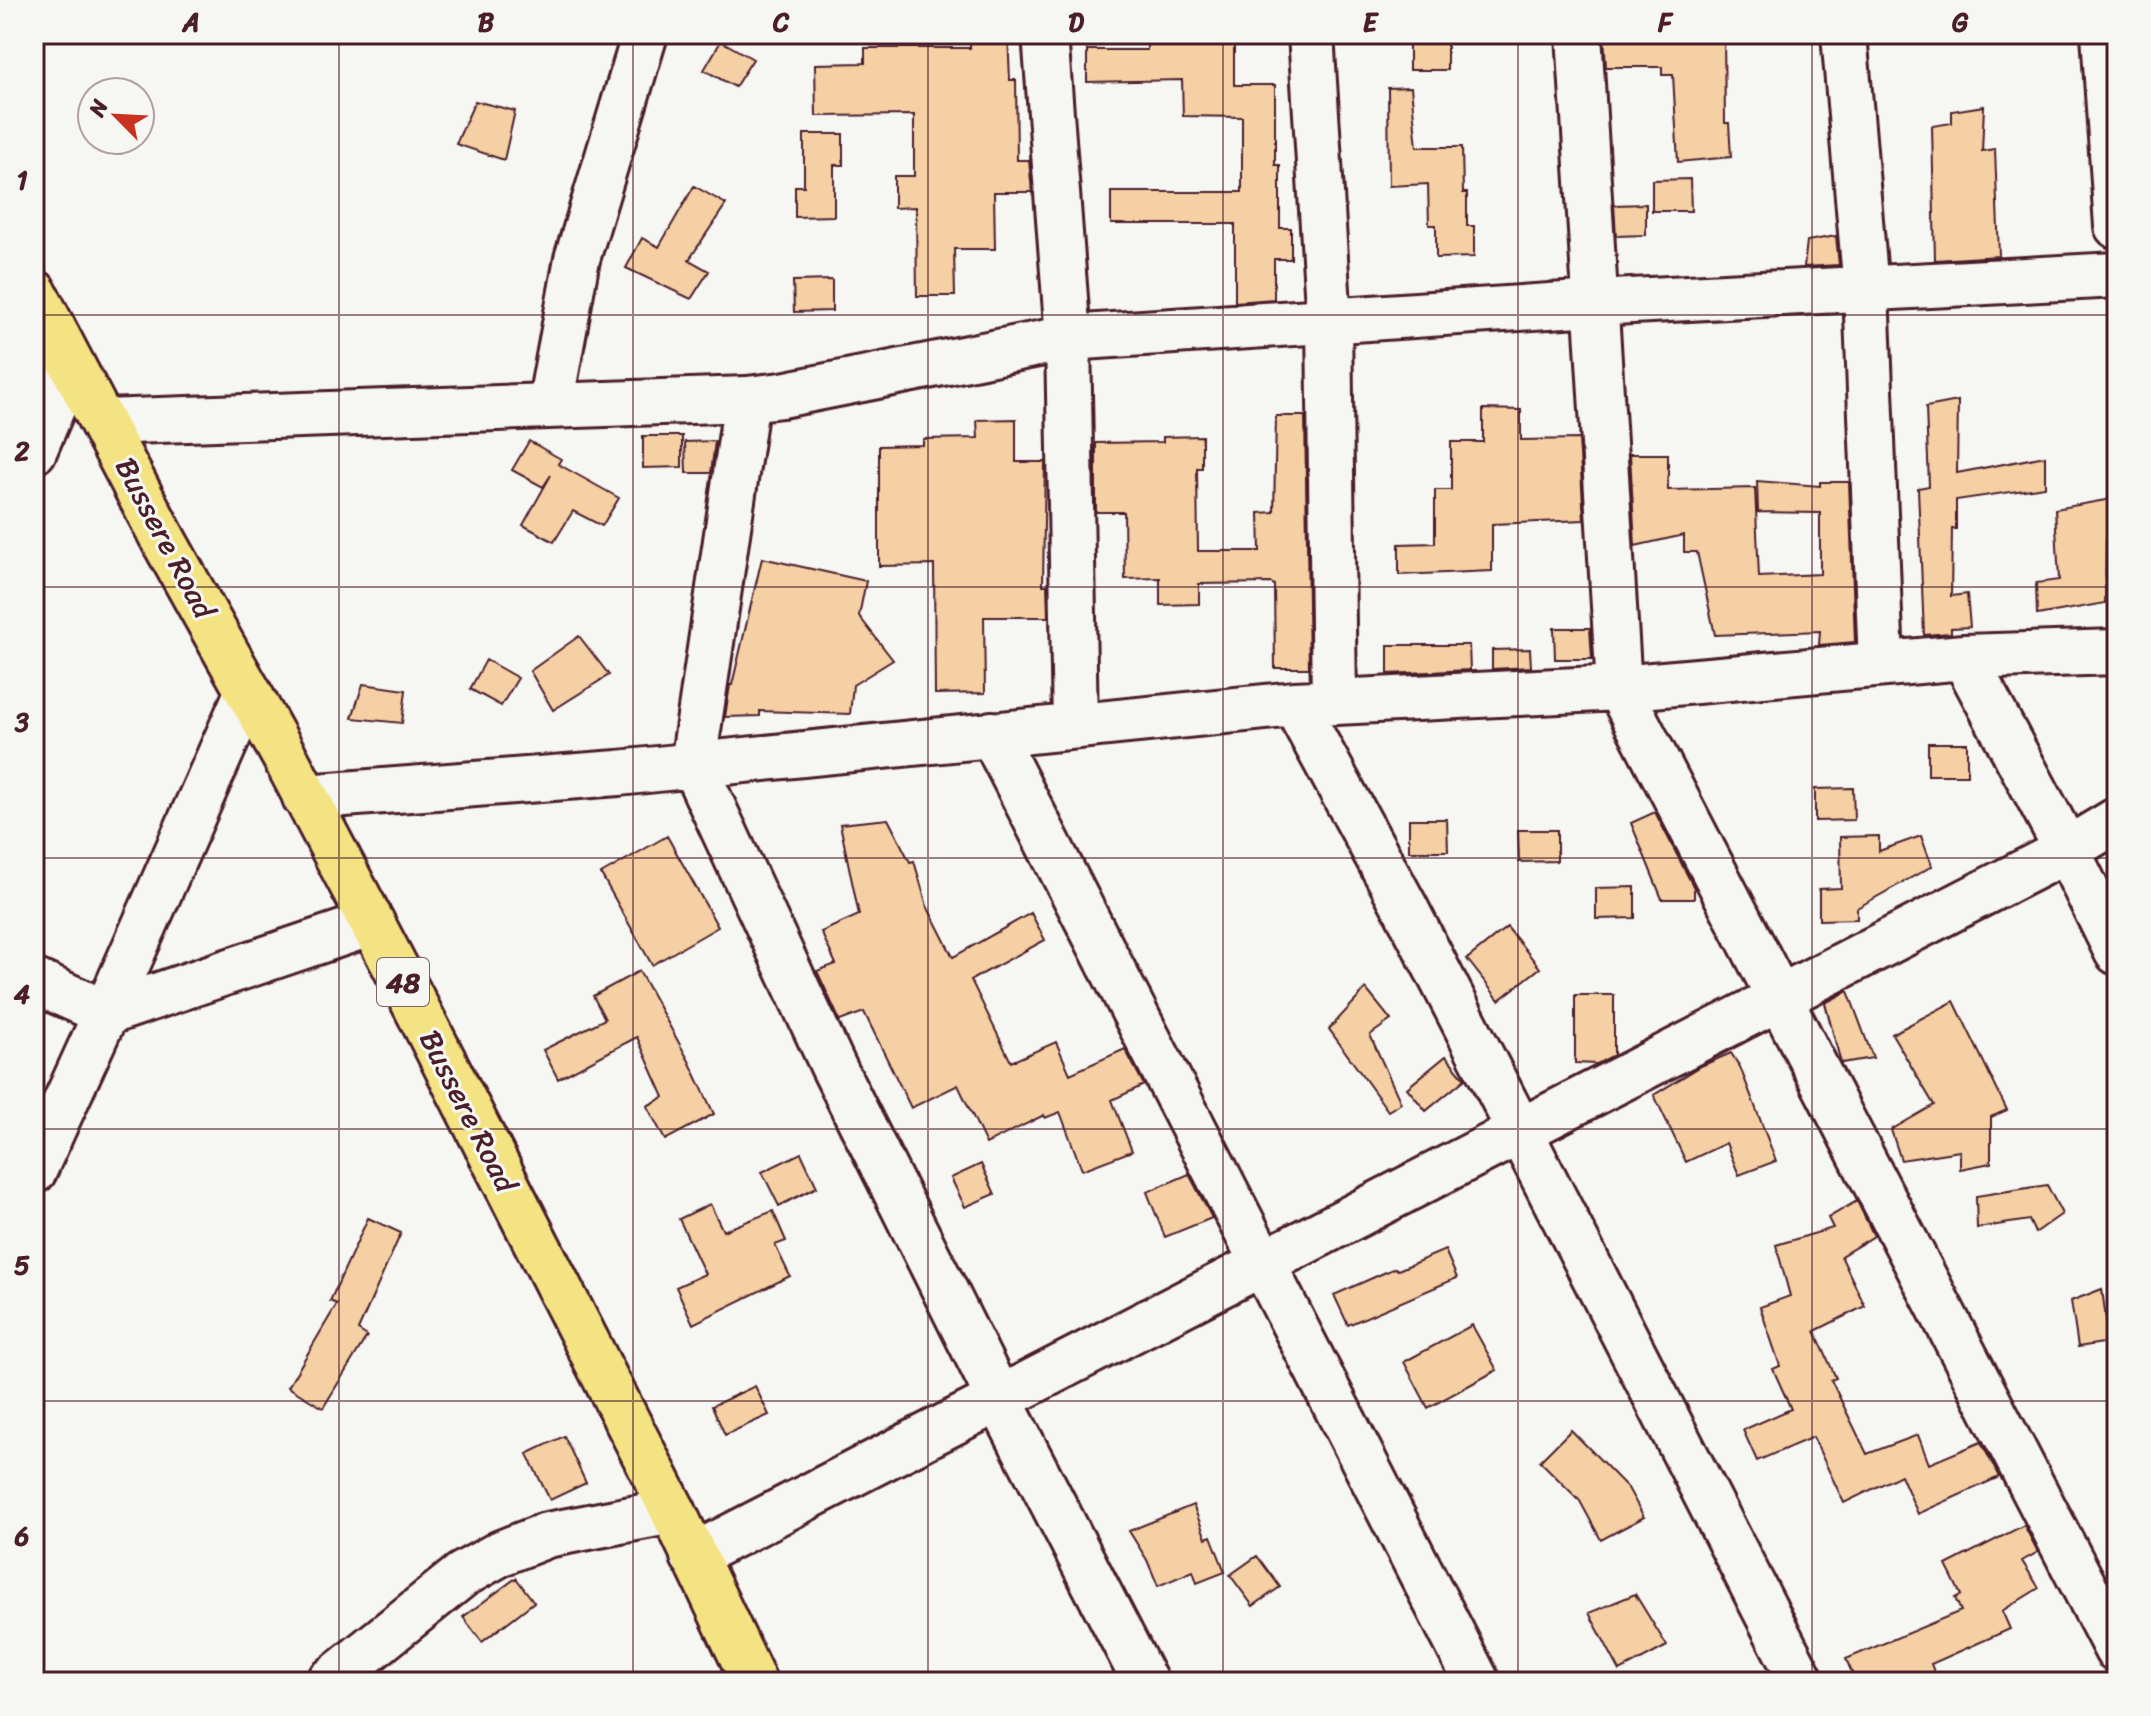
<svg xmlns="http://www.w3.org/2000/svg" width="2151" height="1716" viewBox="0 0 2151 1716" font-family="Sriracha,sans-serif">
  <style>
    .building { fill: #f4d0a4; stroke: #4a1f2b; stroke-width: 2 }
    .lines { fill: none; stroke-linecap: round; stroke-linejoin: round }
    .minor-casing { stroke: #4a1f2b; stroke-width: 50 }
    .major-casing { stroke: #4a1f2b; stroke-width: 50 }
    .minor { stroke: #f6f6f2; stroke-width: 44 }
    .major { stroke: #f4e382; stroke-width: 44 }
    .grid { fill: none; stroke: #4a1f2b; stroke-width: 2; stroke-opacity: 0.55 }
    .labels { text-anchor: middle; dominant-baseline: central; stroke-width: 6; stroke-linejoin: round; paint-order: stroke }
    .shield { fill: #f6f6f2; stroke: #7e6067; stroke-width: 2 }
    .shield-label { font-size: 28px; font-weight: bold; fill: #4a1f2b }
    .street-label { font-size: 30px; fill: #4a1f2b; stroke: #f6f6f2 }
    .neatline { fill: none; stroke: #4a1f2b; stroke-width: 3 }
    .grid-label { font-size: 26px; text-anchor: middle; font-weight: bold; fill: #4a1f2b }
  </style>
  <rect width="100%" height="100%" fill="#f6f6f2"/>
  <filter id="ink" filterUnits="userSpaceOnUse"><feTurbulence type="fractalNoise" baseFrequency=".0125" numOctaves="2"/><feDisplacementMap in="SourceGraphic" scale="16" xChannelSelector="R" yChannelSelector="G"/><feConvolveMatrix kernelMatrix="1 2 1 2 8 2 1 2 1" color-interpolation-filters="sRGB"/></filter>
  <g filter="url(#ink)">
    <path class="building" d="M 970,34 L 1008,34 L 1010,80 L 1016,80 L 1017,160 L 1029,160 L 1032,192 L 994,192 L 995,249 L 954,249 L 955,296 L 917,296 L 916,207 L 894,208 L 894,176 L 914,176 L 914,115 L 816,116 L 815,64 L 865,63 L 865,48 L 970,48 Z
      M 1234,34 L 1234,85 L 1275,85 L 1275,165 L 1280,165 L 1280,228 L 1291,228 L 1291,259 L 1274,259 L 1274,299 L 1235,302 L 1235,224 L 1111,224 L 1111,192 L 1242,192 L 1242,117 L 1183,116 L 1182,80 L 1087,82 L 1087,50 L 1147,50 L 1147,39 L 1195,39 L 1195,35 Z
      M 1724,34 L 1725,123 L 1729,123 L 1731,157 L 1678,162 L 1673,75 L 1662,75 L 1662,67 L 1606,67 L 1604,36 Z
      M 1447,38 L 1447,70 L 1409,70 L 1409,39 Z
      M 721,41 L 753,59 L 735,87 L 704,70 Z
      M 1411,87 L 1417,147 L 1462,147 L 1463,193 L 1467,193 L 1467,226 L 1474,226 L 1474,257 L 1436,258 L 1436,225 L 1429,225 L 1428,184 L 1389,186 L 1388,88 Z
      M 475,101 L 515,111 L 504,160 L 456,144 Z
      M 1984,106 L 1982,151 L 1995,149 L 1999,256 L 1935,260 L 1932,126 L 1952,123 L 1952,111 Z
      M 804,134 L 843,134 L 843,165 L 834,165 L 834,216 L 795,217 L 795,186 L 804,186 Z
      M 1690,179 L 1691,211 L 1652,211 L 1652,180 Z
      M 694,186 L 726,204 L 689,260 L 709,271 L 691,299 L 626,268 L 642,238 L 659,247 Z
      M 1646,204 L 1646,235 L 1616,236 L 1614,205 Z
      M 1836,236 L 1839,265 L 1804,267 L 1807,241 Z
      M 832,280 L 832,311 L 794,312 L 793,281 Z
      M 1958,401 L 1957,473 L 2045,456 L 2045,487 L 1956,500 L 1956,529 L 1952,529 L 1951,596 L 1967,594 L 1970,627 L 1951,628 L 1951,633 L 1924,635 L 1918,488 L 1929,486 L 1926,407 Z
      M 1483,409 L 1521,410 L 1521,440 L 1579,439 L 1584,520 L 1492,524 L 1492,571 L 1399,575 L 1399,544 L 1435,543 L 1435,490 L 1451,490 L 1451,442 L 1483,442 Z
      M 1276,416 L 1305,416 L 1309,668 L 1275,668 L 1274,585 L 1271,583 L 1199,584 L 1199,604 L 1160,605 L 1160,578 L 1125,579 L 1124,512 L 1096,512 L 1096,443 L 1163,442 L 1163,437 L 1202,436 L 1202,468 L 1197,468 L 1198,551 L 1260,551 L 1259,513 L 1274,512 Z
      M 1016,419 L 1016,462 L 1045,462 L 1043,585 L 1047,585 L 1048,617 L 984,617 L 985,693 L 935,694 L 934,565 L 879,566 L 879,446 L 923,445 L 923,439 L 978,438 L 977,420 Z
      M 643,436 L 682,436 L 682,467 L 643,468 Z
      M 529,441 L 561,459 L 558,464 L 619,498 L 602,526 L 573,511 L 554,542 L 523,525 L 551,475 L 543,487 L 512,470 Z
      M 715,441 L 711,473 L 686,473 L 685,442 Z
      M 1630,454 L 1668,454 L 1668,490 L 1755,488 L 1759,577 L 1820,574 L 1820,513 L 1758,512 L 1757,481 L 1820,486 L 1820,482 L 1849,482 L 1855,642 L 1819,645 L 1820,631 L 1715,635 L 1697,552 L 1684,552 L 1684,535 L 1635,546 Z
      M 2117,498 L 2117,536 L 2106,537 L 2105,603 L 2037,615 L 2036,583 L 2059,580 L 2055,509 Z
      M 762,558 L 866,581 L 859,616 L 893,660 L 853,685 L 850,714 L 760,711 L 760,716 L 725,717 L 730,685 L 732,685 Z
      M 1554,628 L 1590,628 L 1592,659 L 1555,659 Z
      M 579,636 L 609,675 L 553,710 L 530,671 Z
      M 1388,645 L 1469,645 L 1470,670 L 1388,674 Z
      M 1530,649 L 1531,667 L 1492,669 L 1492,650 Z
      M 486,660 L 518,678 L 501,706 L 470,689 Z
      M 363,684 L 406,690 L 402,723 L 352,718 Z
      M 1928,743 L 1967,743 L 1967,775 L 1928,775 Z
      M 1853,788 L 1854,820 L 1815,821 L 1815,789 Z
      M 1655,812 L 1694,888 L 1694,899 L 1662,899 L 1631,823 Z
      M 888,819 L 910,862 L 914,861 L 927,906 L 953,957 L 1031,913 L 1045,940 L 971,980 L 1011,1062 L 1056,1042 L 1070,1074 L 1125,1049 L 1144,1085 L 1112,1100 L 1132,1151 L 1082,1170 L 1060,1112 L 1045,1118 L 1044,1115 L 986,1144 L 958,1085 L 911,1108 L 864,1012 L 840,1021 L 817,971 L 836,964 L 821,932 L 859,915 L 840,824 Z
      M 1409,819 L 1447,819 L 1448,851 L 1409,851 Z
      M 1518,830 L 1557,830 L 1557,861 L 1519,862 Z
      M 667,836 L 718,927 L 652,965 L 601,874 Z
      M 1879,836 L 1879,851 L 1921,836 L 1932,866 L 1857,908 L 1857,919 L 1819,920 L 1819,889 L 1841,888 L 1840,837 Z
      M 1635,887 L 1635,918 L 1596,919 L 1596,888 Z
      M 1507,927 L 1540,968 L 1499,1000 L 1467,959 Z
      M 639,971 L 689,1061 L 714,1114 L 665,1140 L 647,1106 L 664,1097 L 637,1037 L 558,1079 L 543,1050 L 605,1019 L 593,996 Z
      M 1366,989 L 1391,1020 L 1370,1035 L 1401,1103 L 1388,1111 L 1329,1029 Z
      M 1848,991 L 1873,1058 L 1841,1063 L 1825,1003 Z
      M 1575,995 L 1614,995 L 1614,1055 L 1597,1064 L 1575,1063 Z
      M 1954,1001 L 2007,1110 L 1991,1117 L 1991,1163 L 1960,1169 L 1960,1151 L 1901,1160 L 1891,1130 L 1934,1105 L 1892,1034 Z
      M 1731,1053 L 1740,1067 L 1776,1161 L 1739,1175 L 1726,1143 L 1686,1162 L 1654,1095 L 1701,1066 Z
      M 1446,1056 L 1465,1079 L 1426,1111 L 1407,1088 Z
      M 801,1153 L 817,1187 L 779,1206 L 762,1172 Z
      M 981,1164 L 995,1194 L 965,1207 L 951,1178 Z
      M 1189,1174 L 1212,1218 L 1165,1237 L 1147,1192 Z
      M 2047,1185 L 2062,1214 L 2035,1233 L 2029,1220 L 1977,1228 L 1976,1196 Z
      M 1857,1201 L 1874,1236 L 1841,1256 L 1865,1306 L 1815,1331 L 1836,1378 L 1831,1380 L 1867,1454 L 1918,1435 L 1929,1464 L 1981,1442 L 1999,1477 L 1918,1514 L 1901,1475 L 1844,1503 L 1813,1437 L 1757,1461 L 1743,1430 L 1791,1409 L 1773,1369 L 1780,1366 L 1760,1307 L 1790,1296 L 1776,1245 L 1833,1228 L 1828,1218 Z
      M 710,1204 L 723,1231 L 773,1211 L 786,1241 L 775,1245 L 790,1276 L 693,1324 L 676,1287 L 705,1274 L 679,1219 Z
      M 368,1218 L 401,1233 L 358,1330 L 367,1336 L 323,1408 L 288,1387 L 337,1304 L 330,1301 Z
      M 1445,1250 L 1457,1278 L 1348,1325 L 1334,1295 L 1395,1268 L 1398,1270 Z
      M 2102,1289 L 2109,1342 L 2078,1347 L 2071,1301 Z
      M 1472,1325 L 1497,1370 L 1428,1408 L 1404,1362 Z
      M 755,1386 L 769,1415 L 725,1435 L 712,1406 Z
      M 1571,1430 L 1628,1488 L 1644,1517 L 1601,1540 L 1580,1501 L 1540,1461 Z
      M 564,1436 L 586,1483 L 550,1500 L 527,1454 Z
      M 1193,1505 L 1206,1538 L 1211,1536 L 1225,1572 L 1197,1583 L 1193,1571 L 1158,1586 L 1147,1560 L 1129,1531 Z
      M 2024,1525 L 2038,1552 L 2022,1561 L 2039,1588 L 2002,1611 L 2010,1629 L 1931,1664 L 1938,1682 L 1856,1682 L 1846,1659 L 1961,1611 L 1955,1598 L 1961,1595 L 1946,1565 Z
      M 1257,1556 L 1280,1587 L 1253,1606 L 1230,1575 Z
      M 516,1578 L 534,1602 L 482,1642 L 463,1617 Z
      M 1635,1594 L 1667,1646 L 1620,1671 L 1589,1613 Z"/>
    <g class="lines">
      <defs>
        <path id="minor" d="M 1045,34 L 1068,338 L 1075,726
          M 1311,34 L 1329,322 L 1334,702
          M 1579,34 L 1619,688 L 2117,1650
          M 1844,34 L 1866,290 L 1881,664
          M 2104,34 L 2117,226
          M 550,406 L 577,259 L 645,34
          M 103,422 L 747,399
          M 34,451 L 71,364
          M 1964,657 L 2067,850 L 2117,952
          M 1295,704 L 1405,907 L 1802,1682
          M 992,734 L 1477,1682
          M 305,797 L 618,773 L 1295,704 L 1619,688 L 1964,657 L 2117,652
          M 34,981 L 106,1013 L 248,691
          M 34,1171 L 106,1013 L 372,923
          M 693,1556 L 2067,850 L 2117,820
          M 329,1682 L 462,1575 L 501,1553 L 547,1535 L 673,1511
          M 1145,1682 L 999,1399 L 833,1066 L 693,764 L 747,399 L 782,395 L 1068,338 L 1595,303 L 2117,275"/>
        <path id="major" d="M 34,292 L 164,541 L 287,761 L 412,999 L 673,1511 L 754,1682"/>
      </defs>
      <use href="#minor" class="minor-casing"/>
      <use href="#major" class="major-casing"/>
      <use href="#minor" class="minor"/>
      <use href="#major" class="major"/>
    </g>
  </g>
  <path class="grid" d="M 339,34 L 339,1682M 633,34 L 633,1682M 928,34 L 928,1682M 1223,34 L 1223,1682M 1518,34 L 1518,1682M 1812,34 L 1812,1682M 34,315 L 2117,315M 34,587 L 2117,587M 34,858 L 2117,858M 34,1129 L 2117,1129M 34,1401 L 2117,1401"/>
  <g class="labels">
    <rect class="shield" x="377" y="958" width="52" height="48" rx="6"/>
    <g class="shield-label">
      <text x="403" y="982">48</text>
    </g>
    <g class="street-label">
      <text transform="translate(165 538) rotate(62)">Bussere Road</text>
      <text transform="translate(468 1111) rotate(63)">Bussere Road</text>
    </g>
  </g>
  <rect width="2151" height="1716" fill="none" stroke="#f6f6f2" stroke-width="88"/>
  <g transform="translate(116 116) rotate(294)"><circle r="38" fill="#f6f6f2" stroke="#b1a0a2" stroke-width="2"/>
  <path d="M0-6L14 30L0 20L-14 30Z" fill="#c8321e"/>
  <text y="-12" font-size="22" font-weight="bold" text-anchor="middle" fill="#4a1f2b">N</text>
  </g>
  <rect x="44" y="44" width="2063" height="1628" class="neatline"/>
  <g class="grid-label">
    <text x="191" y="31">A</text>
    <text x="486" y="31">B</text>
    <text x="781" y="31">C</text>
    <text x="1076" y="31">D</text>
    <text x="1370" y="31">E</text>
    <text x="1665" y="31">F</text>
    <text x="1960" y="31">G</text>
    <text x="22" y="189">1</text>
    <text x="22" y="460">2</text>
    <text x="22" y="731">3</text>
    <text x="22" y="1003">4</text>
    <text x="22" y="1274">5</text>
    <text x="22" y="1545">6</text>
  </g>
</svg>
